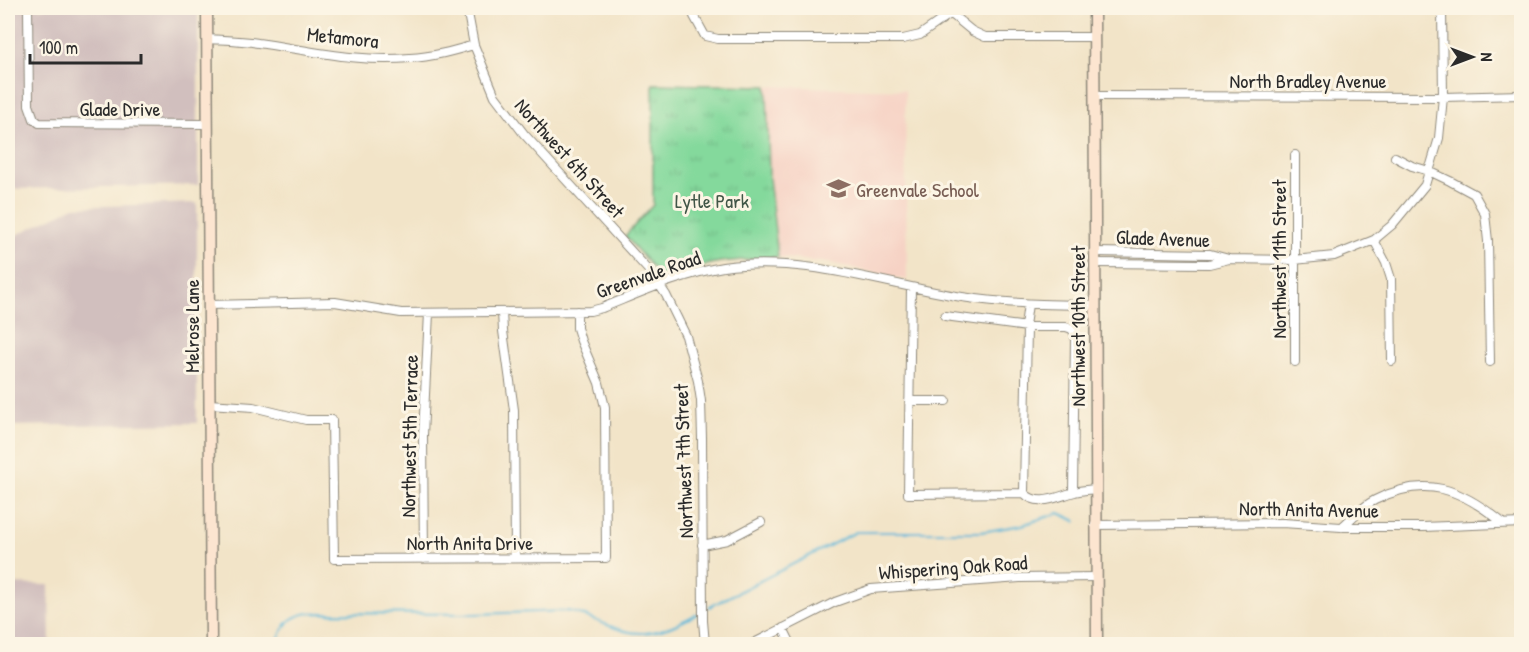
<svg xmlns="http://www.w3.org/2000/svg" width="1529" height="652" viewBox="0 0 1529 652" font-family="'Patrick Hand',sans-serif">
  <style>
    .built { fill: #f6d2c4 }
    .industrial { fill: #d1bfbe }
    .park { fill: url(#park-tufts); stroke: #588264; stroke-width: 1.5 }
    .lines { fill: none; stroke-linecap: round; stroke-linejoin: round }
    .stream { stroke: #5bb8d9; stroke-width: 2 }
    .street-casing { stroke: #8e887a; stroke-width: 10 }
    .secondary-casing { stroke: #8e887a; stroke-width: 13 }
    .street { stroke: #fff; stroke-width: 8 }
    .secondary { stroke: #fce5d0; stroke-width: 10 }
    .labels { text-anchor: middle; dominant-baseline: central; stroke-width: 6; stroke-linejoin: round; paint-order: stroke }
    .street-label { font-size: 20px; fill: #2b2b2b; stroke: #fcf5e5 }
    .education-label { font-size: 20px; fill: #785e54; stroke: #fcf5e5; text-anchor: start }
    .park-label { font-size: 20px; fill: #415647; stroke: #fcf5e5 }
  </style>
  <defs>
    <pattern id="park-tufts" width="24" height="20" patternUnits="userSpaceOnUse" patternTransform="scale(1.5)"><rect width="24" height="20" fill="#84d99c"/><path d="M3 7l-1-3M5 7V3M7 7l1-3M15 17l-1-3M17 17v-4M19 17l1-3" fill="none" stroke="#72ba87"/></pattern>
  </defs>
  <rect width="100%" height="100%" fill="#fcf5e5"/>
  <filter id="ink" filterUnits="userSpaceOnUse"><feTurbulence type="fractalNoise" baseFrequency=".0167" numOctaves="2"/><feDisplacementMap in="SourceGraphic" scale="12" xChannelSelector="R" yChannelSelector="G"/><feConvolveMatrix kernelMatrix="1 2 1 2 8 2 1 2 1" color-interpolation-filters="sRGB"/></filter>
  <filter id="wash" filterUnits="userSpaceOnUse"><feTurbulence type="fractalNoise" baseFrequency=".008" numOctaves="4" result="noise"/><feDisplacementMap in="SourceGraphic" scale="24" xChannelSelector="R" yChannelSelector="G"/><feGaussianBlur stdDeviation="1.35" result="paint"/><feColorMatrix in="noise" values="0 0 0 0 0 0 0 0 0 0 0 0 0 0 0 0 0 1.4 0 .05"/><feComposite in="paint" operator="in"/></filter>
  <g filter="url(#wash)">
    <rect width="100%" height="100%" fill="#f2e4c8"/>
    <path class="built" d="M 767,86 L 905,90 L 907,280 L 831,263 L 778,257 L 769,178 Z"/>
    <path class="industrial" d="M 8,8 L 198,8 L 198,185 L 8,189 Z
      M 197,203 L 197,423 L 8,426 L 8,239 L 74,207 Z
      M 8,584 L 49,585 L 50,644 L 8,644 Z"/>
    <path class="park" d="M 653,84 L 767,86 L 769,178 L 778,257 L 720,262 L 660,276 L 625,236 L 653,205 Z"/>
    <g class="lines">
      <path class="stream" d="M 709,607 L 856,532 L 981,532 L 1022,525 L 1059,513 L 1076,521
        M 1232,643 L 1236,644
        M 276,644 C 285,626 285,618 308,613 L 474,614 L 568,611 C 588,615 605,626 625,631 C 650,638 675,626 697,614"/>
    </g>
  </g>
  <g filter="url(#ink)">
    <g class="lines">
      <defs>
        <path id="street" d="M 28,8 L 29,105 L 34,119 L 39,123 L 207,124
          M 467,8 L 474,45 L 495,96 L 524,134 L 652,274 L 666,295 L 686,336 L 698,381 L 701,401 L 702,438 L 703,621 L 705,644
          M 694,8 L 694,16 L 705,36 L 718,39 L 903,39 L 920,35 L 950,14
          M 944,8 L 972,31 L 985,37 L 1094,37
          M 207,39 C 224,40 241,40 258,43 C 308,50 359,63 410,58 C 432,57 453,51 474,45
          M 1094,96 L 1443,97 L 1522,95
          M 1395,157 L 1412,166 L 1429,171 L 1450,181 L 1474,194 L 1485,214 L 1488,241 L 1490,362
          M 1374,240 L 1386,263 L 1391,279 L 1392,361
          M 1095,252 L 1210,254 L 1229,259 L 1294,260 L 1334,256 L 1374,240 L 1392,225 L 1425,185 L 1439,138 L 1443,97 L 1442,8
          M 1095,263 L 1209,264 L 1229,259
          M 911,287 L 908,494 L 1024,493
          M 209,305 L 335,302 L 401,313 L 590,311 L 602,308 C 642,292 681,274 723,267 C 804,255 883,284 962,297 C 1006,304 1050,305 1095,305
          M 502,312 L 503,331 L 514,410 L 515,558
          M 945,316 L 1027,327
          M 1025,326 L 1028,304
          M 1295,362 L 1295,155
          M 909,401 L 946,401
          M 209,404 L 253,407 L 306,420 L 332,420 L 334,559 L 606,558 L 605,407 L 599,383 L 581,341 L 577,328 L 577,311
          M 1073,492 L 1075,335 L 1072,329 L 1066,327 L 1027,327 L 1024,493 C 1038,508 1058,496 1075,492 C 1082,490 1089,490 1095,489
          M 1095,525 L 1283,523 L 1341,527 L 1423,527 L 1522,523
          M 1342,527 C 1352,518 1363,506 1375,500 C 1426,474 1461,489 1503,523
          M 702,545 L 727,540 L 761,522
          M 424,559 L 423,435 L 429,313
          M 783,628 L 791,644
          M 752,644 L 835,602 L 871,589 L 1020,578 L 1096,577"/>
        <path id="secondary" d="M 207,8 L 211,644
          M 1094,8 L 1097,644"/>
      </defs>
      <use href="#street" class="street-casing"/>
      <use href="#secondary" class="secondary-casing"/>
      <use href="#street" class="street"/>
      <use href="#secondary" class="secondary"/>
    </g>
  </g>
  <defs>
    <symbol id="school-bare" viewBox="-9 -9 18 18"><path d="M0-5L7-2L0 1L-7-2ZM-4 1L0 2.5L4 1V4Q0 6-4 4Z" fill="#8d6e63" stroke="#fcf5e5" stroke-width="2.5" paint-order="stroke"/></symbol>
  </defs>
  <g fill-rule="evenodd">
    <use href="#school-bare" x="822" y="172" width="33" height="33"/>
  </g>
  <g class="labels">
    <g class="street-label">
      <text transform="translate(343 37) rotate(6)">Metamora</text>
      <text x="1308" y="80">North Bradley Avenue</text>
      <text x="120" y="108">Glade Drive</text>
      <text transform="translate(570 158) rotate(48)">Northwest 6th Street</text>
      <text transform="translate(1163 238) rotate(2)">Glade Avenue</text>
      <text transform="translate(1278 259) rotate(-90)">Northwest 11th Street</text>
      <text transform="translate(648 274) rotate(-19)">Greenvale Road</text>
      <text transform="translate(191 326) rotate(-90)">Melrose Lane</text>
      <text transform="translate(1077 326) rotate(-90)">Northwest 10th Street</text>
      <text transform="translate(409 436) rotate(-89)">Northwest 5th Terrace</text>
      <text transform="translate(683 461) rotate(-92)">Northwest 7th Street</text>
      <text transform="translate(1309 509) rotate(1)">North Anita Avenue</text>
      <text x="470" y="542">North Anita Drive</text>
      <text transform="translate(953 567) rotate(-4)">Whispering Oak Road</text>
    </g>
    <g class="education-label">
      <text x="856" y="189">Greenvale School</text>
    </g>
    <g class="park-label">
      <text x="712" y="200">Lytle Park</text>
    </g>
  </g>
  <rect width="1529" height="652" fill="none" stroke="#fcf5e5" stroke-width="30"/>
  <g transform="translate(1472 57) rotate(90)" stroke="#fcf5e5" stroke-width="4.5" paint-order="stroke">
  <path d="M0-4.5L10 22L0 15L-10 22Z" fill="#2b2b2b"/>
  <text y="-9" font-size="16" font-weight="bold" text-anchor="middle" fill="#2b2b2b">N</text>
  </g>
  <path d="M30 54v9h111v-9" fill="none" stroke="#2b2b2b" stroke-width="3"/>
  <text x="39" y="54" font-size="18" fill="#2b2b2b" stroke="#fcf5e5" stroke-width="4.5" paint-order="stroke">100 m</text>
</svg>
